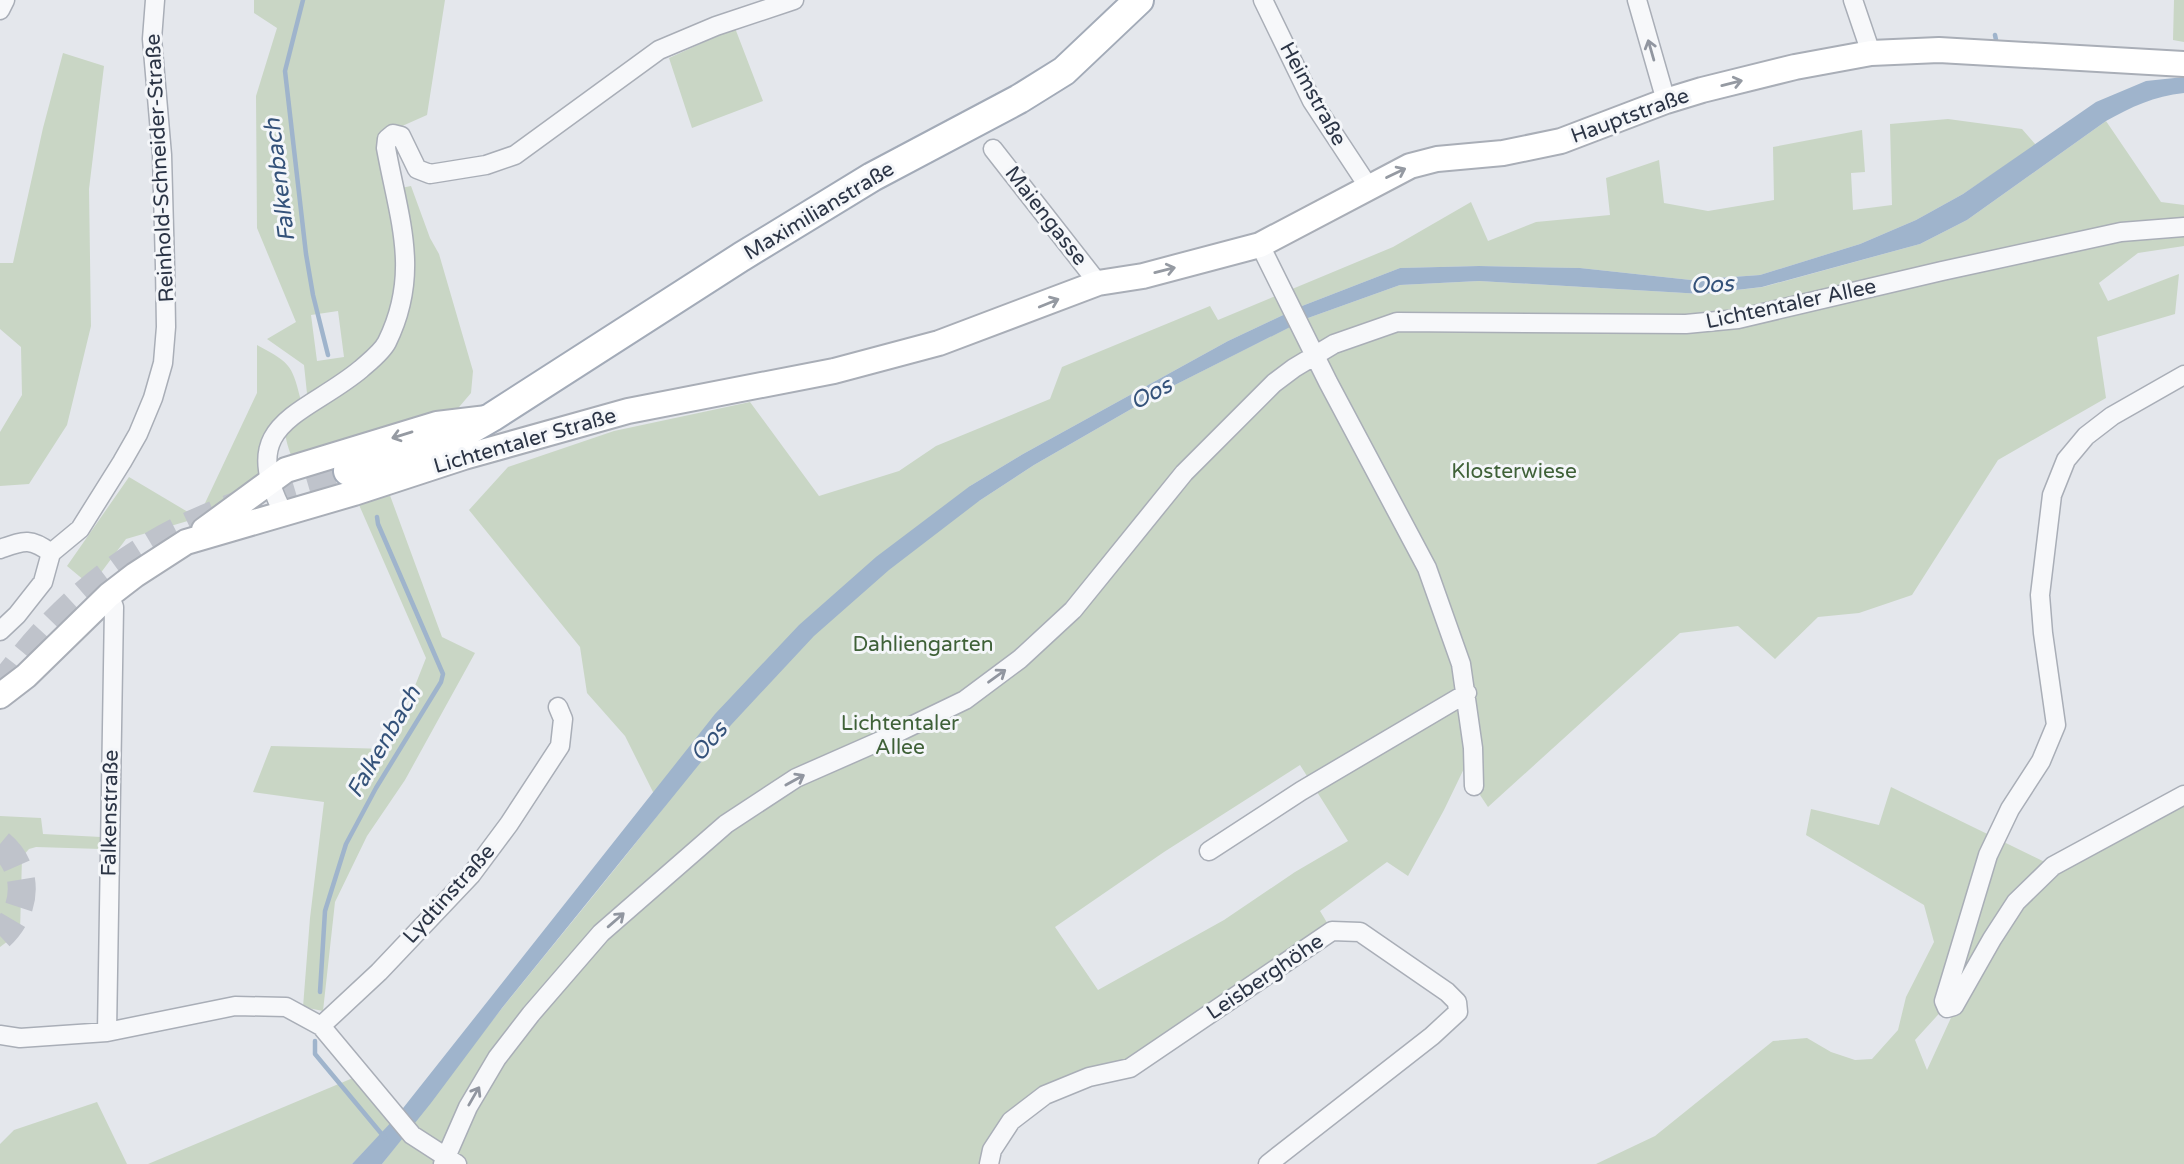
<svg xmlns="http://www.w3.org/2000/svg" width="2184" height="1164" viewBox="0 0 2184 1164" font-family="'Varela Round',sans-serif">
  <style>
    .green { fill: #c9d6c5; fill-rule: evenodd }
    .water { fill: #9fb4cc }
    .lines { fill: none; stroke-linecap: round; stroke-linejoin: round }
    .stream { stroke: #9fb4cc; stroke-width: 4.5 }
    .primary-tunnel { stroke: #bfc3cb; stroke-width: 28; stroke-dasharray: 28 14; stroke-linecap: butt }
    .minor-casing { stroke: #a9aeb7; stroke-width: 21 }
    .secondary-casing { stroke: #a9aeb7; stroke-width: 28 }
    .primary-casing { stroke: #a3abb8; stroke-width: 32 }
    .minor { stroke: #f7f8fa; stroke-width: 18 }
    .secondary { stroke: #fff; stroke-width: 24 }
    .primary { stroke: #fff; stroke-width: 28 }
    .oneway { stroke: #9196a0 }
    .oneway2 { stroke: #959aa2 }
    .labels { text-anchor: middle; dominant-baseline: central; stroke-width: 6; stroke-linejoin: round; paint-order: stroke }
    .street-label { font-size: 21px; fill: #2b3445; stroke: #f4f6f9 }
    .park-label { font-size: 21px; fill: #3f6138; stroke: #f4f6f9 }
    .water-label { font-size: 23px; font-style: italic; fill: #34527a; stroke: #f4f6f9 }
  </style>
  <rect width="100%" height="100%" fill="#e4e7ec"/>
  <path class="green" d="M 254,0 L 445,0 L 427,115 L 391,131 L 391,190 L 411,186 L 430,238 L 439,254 L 473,371 L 471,393 L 454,413 L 292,458 C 280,425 284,425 308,403 L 304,365 L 267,339 L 296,322 L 257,228 L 256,96 L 277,28 L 254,13 ZM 338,311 L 344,357 L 317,361 L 311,315 Z
    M 2174,0 L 2184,0 L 2184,42 L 2173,40 Z
    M 735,28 L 763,101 L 692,128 L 669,58 Z
    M 63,53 L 104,66 L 89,189 L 91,326 L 67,425 L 29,484 L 0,486 L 0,432 L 22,395 L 21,347 L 0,329 L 0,263 L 13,263 L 43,128 Z
    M 1948,119 L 2022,129 L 2036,145 L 1963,194 L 1916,220 L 1860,244 L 1760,275 L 1691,280 L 1580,268 L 1479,266 L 1400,268 L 1302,306 L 1228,341 L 1023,454 L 970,486 L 979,501 L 1034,465 L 1159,393 L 1238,353 L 1308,318 L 1400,285 L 1479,281 L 1702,294 L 1763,287 L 1920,244 L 1967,220 L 2106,121 L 2161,202 L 2184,205 L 2184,246 L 2138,253 L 2099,283 L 2108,301 L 2179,274 L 2175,314 L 2097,337 L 2106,398 L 1998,460 L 1912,595 L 1859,613 L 1818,617 L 1775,659 L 1738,626 L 1680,633 L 1488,807 L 1474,786 L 1473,750 L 1444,810 L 1408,876 L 1387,862 L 1320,911 L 1332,931 L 1174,1040 L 1089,1077 L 1011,1121 L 989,1164 L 382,1164 C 423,1112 462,1058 503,1007 C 557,940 612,874 665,806 L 654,794 L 625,736 L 587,693 L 580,647 L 469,510 L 508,467 L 614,431 L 750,402 L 819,496 L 899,471 L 936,446 L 1050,399 L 1062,367 L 1210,306 L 1218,320 L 1393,247 L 1471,202 L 1488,241 L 1536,222 L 1610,215 L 1606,178 L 1659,160 L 1664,203 L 1708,211 L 1774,200 L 1773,147 L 1862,130 L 1865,172 L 1851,173 L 1853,210 L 1892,205 L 1890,124 ZM 1300,765 L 1348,841 L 1295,872 L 1224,920 L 1098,990 L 1055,927 L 1164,852 Z
    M 257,345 C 293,364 292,366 302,405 L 263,440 L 264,480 L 198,518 L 126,539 L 91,586 L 67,566 L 129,477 L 198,518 L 257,393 Z
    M 388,490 L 442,637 L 475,653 L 405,780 L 367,836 L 335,902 L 323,1011 L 303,1007 L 310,918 L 324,802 L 253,792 L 271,746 L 390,749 L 426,658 L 356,498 Z
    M 1891,787 L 2053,866 L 2184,795 L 2184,1164 L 1596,1164 L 1655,1136 L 1773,1041 L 1807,1038 L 1831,1052 L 1855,1060 L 1872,1059 L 1898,1030 L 1906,997 L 1934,942 L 1924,905 L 1806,835 L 1811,809 L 1879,825 ZM 1967,983 L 1927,1070 L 1915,1040 Z
    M 0,816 L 41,818 L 43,834 L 101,837 L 101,849 L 36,847 L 29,849 L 22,857 L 20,932 L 0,947 Z
    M 360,1075 L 396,1118 L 352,1164 L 148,1164 Z
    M 97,1102 L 127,1164 L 0,1164 L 0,1144 L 14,1130 Z"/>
  <path class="water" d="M 2184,77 L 2184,93 C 2154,96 2131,107 2106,121 L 1967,220 L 1920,244 L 1762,287 L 1702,294 L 1479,281 L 1400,285 L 1308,318 L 1159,393 L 1034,465 L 979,501 L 889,570 L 814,636 L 731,725 L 502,1008 L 431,1103 L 382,1164 L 352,1164 L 396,1117 L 715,714 L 799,625 L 876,557 L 970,486 L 1023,454 L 1228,341 L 1302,306 L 1400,268 L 1479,266 L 1580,268 L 1691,280 L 1760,275 L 1860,244 L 1916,220 L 1963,194 L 2096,102 L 2146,81 Z"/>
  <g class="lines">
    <path class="stream" d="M 303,0 L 285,71 L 306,254 L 313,295 L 328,355
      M 1995,35 L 1996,40
      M 320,992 L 325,911 L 346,844 L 376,788 L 441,682 L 443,674 L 378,524 L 377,517
      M 315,1041 L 315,1054 L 385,1138"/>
    <path class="primary-tunnel" d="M 0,688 C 51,616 116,558 197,522 C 245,500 297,486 348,471
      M 0,844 C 30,869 28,910 0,936"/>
    <defs>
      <path id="minor" d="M 1263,0 L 1312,101 L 1368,186
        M 1637,0 L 1666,101
        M 1853,0 L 1871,53
        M 0,10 L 5,0
        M 993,149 L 1098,283
        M 1260,245 L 1328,382 L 1427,568 L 1461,664 L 1473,748 L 1474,786
        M 2184,375 L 2112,416 L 2086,436 L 2066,460 L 2052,495 L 2040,595 L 2043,633 L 2056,725 L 2041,761 L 2010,809 L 1988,855 L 1944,1001 L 1947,1008 L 1954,1006 L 1992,939 L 2016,902 L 2053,866 L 2184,795
        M 283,512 C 235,422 306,415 361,369 C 370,361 382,352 387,342 C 421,273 399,219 386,148 L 387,139 L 393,134 L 401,136 L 417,169 L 430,174 L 486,165 L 515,155 L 659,50 L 716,26 L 794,0
        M 0,549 C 23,541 30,537 51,553 L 43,582 L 17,615 L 0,631
        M 51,553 L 80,529 L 122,462 L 138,434 L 153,398 L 163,363 L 166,327 L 165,266 L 162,155 L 152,39 L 155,0
        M 1209,851 L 1301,791 L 1467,693
        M 321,1026 L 379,972 L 471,875 L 509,824 L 560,746 L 563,719 L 558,707
        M 107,1032 L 114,607 L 109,595
        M 0,1035 L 20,1038 L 107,1032 L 235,1006 L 286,1007 L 321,1026 L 412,1135 L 457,1164
        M 443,1164 L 468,1107 L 497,1058 L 531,1014 L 601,933 L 726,824 L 796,778 L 880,741 L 965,700 L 1020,659 L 1073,610 L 1184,473 L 1274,383 L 1294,368 L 1334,344 L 1397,322 L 1686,324 L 1738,319 L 1942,271 L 2121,232 L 2184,227
        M 989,1164 L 992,1150 L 1011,1121 L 1045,1095 L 1089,1077 L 1130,1068 L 1332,931 L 1360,932 L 1447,992 L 1457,1002 L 1458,1012 L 1432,1036 L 1268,1164"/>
      <path id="secondary" d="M 204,530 L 286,470 L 437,424 L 487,418
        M 0,696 L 26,676 L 109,595 L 135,575 L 186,542 L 354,493 L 464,457 L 628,411 L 834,371 L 939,343 L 1098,283 L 1143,276 L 1260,245 L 1410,166 L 1437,159 L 1503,153 L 1561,141 L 1666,101 L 1702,90 L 1795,67 L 1871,53 L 1939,50 L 2184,64"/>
      <path id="primary" d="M 348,471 L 461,435 L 492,417 L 741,257 L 872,177 L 1019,99 L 1064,71 L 1139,0"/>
    </defs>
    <use href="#minor" class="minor-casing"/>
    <use href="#secondary" class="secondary-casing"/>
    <use href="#primary" class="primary-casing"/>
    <use href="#minor" class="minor"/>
    <use href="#secondary" class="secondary"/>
    <use href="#primary" class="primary"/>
  </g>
  <defs><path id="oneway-shaft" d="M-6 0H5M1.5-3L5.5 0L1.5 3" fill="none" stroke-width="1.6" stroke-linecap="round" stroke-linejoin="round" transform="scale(1.75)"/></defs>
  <g class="oneway">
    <use href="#oneway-shaft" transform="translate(1651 50) rotate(-106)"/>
    <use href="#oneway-shaft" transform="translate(997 676) rotate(-36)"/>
    <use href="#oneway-shaft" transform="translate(795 780) rotate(-29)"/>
    <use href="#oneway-shaft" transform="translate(616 920) rotate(-41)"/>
    <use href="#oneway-shaft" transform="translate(474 1096) rotate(-60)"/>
  </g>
  <g class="oneway2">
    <use href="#oneway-shaft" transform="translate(1732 83) rotate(-14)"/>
    <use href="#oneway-shaft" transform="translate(1396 173) rotate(-26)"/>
    <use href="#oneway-shaft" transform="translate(1165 270) rotate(-14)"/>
    <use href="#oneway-shaft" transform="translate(1049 303) rotate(-22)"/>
    <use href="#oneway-shaft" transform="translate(402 435) rotate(163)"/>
  </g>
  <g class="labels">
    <g class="street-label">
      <text transform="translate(1313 94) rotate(61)">Heimstraße</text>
      <text transform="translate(1630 116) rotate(-20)">Hauptstraße</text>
      <text transform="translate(160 168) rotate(-93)">Reinhold-Schneider-Straße</text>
      <text transform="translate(819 211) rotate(-31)">Maximilianstraße</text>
      <text transform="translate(1046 216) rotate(52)">Maiengasse</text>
      <text transform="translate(1791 304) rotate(-12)">Lichtentaler Allee</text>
      <text transform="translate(525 441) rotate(-16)">Lichtentaler Straße</text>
      <text transform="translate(110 813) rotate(-89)">Falkenstraße</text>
      <text transform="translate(449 894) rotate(-48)">Lydtinstraße</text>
      <text transform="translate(1265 977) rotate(-34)">Leisberghöhe</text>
    </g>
    <g class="park-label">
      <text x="1514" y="471">Klosterwiese</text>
      <text x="923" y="644">Dahliengarten</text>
      <text x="900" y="723">Lichtentaler<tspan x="900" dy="24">Allee</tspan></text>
    </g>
    <g class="water-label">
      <text transform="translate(280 180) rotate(-97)">Falkenbach</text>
      <text transform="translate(1712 285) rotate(-3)">Oos</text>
      <text transform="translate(1151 394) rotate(-28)">Oos</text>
      <text transform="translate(384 742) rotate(-60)">Falkenbach</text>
      <text transform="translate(709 742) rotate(-50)">Oos</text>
    </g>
  </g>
</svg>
